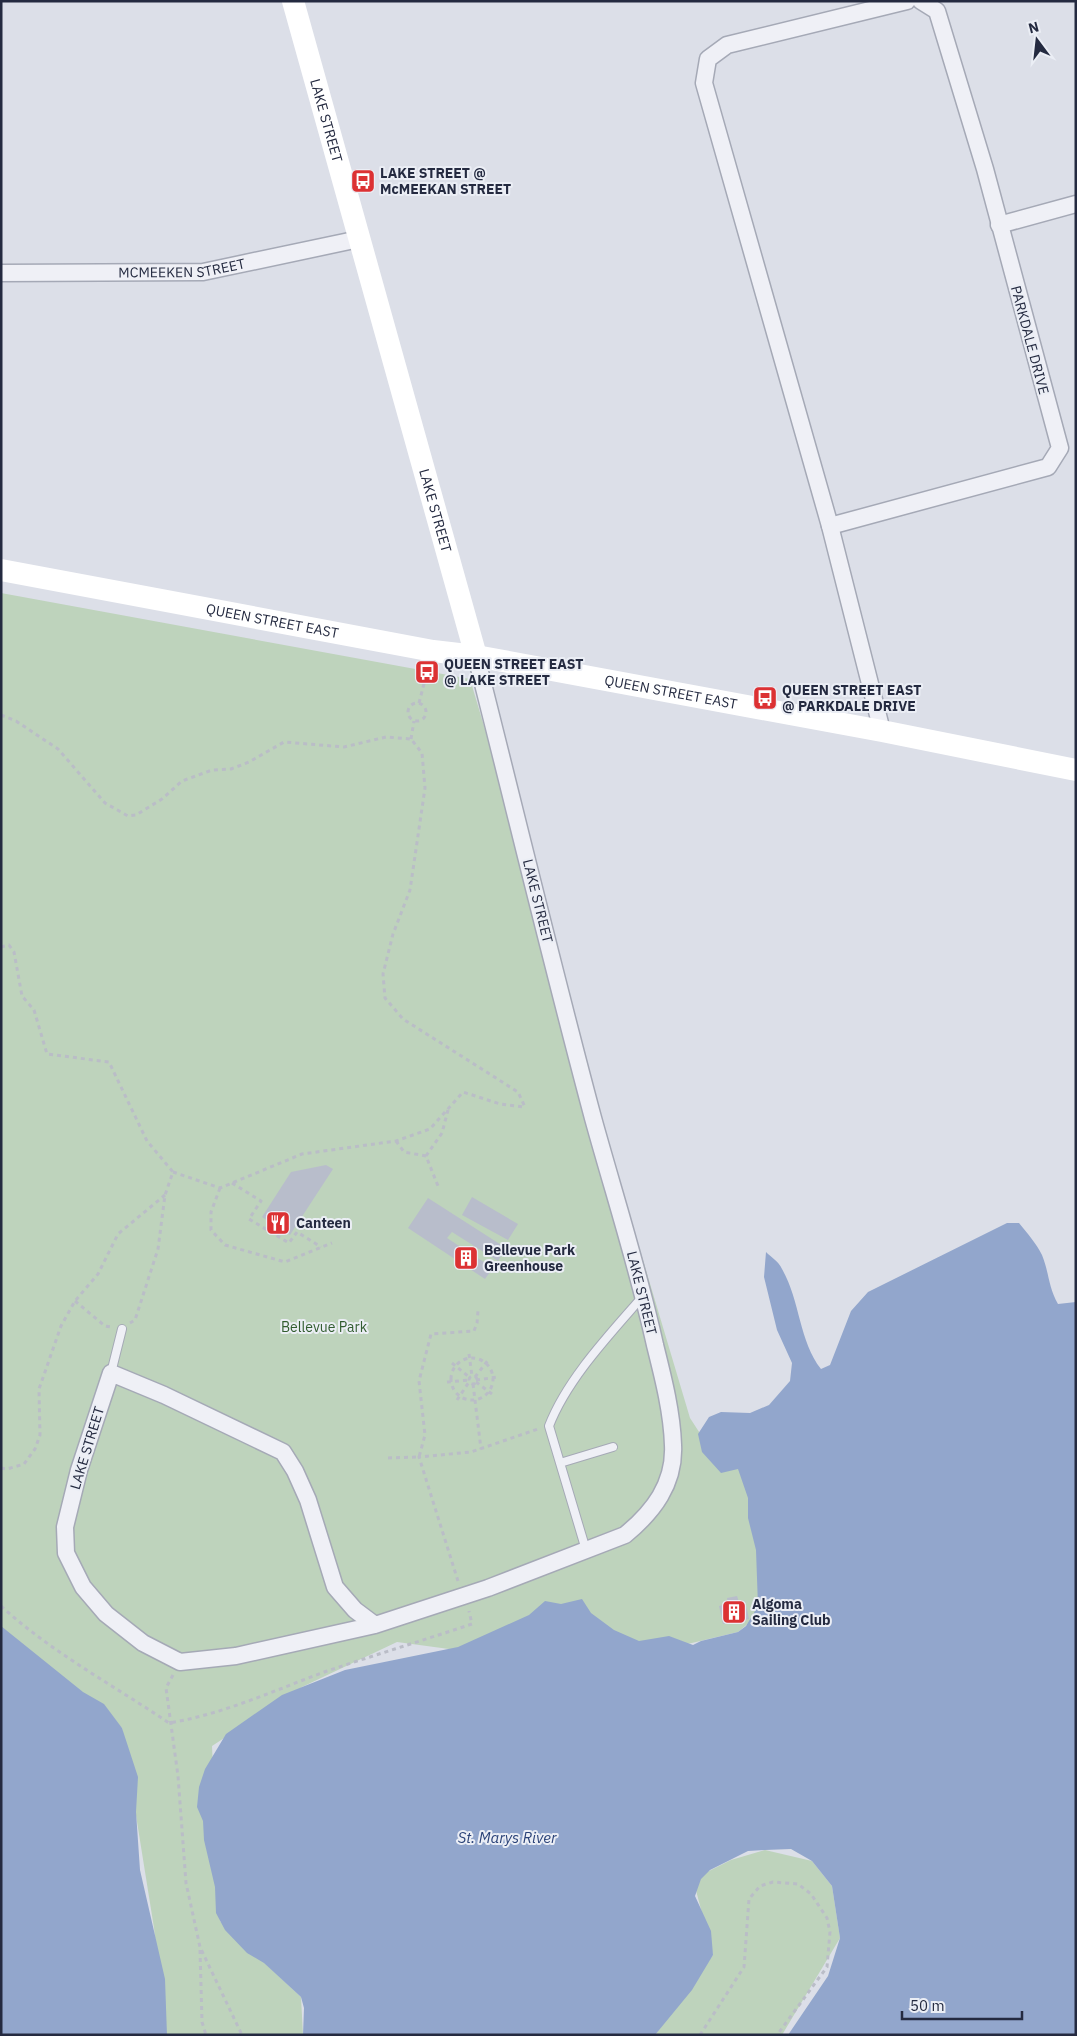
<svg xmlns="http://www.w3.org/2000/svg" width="1077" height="2036" viewBox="0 0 1077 2036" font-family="'IBM Plex Sans',sans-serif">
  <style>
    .green { fill: #bed3bc }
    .water { fill: #92a6cc }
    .building { fill: #b8bdcb }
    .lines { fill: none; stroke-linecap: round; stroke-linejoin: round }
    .lane-casing { stroke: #a5a9b6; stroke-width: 10 }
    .street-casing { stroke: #a5a9b6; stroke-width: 19 }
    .path { stroke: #babdc7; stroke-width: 3; stroke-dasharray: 4 4; stroke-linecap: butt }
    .lane { stroke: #eff0f6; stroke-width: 8 }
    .street { stroke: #eff0f6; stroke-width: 16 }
    .secondary { stroke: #fff; stroke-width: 22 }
    .labels { text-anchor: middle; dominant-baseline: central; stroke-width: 4; stroke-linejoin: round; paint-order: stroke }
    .street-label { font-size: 14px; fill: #242a40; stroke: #ebeef5 }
    .poi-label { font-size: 14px; font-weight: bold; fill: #242a40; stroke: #ebeef5; text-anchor: start }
    .park-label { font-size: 14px; fill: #325d30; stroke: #ebeef5 }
    .water-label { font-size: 15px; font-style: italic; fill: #2a4278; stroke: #ebeef5 }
  </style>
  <rect width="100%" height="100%" fill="#dcdfe8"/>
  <path class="green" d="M 1,593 L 470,679 L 690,1418 L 703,1438 L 758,1429 L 775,1601 L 738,1632 L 675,1647 L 501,1656 L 397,1642 L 302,1687 L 212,1746 L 220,1921 L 301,1997 L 303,2035 L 165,2035 L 154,1928 L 122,1728 L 1,1627 Z
    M 765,1850 L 812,1861 L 832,1886 L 840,1938 L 782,2035 L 655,2035 L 713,1955 L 693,1879 L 731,1860 Z"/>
  <path class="water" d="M 1007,1223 L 1019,1223 C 1027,1233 1036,1243 1042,1255 C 1049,1272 1048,1286 1058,1304 L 1076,1302 L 1076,2035 L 788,2035 L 828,1976 L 840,1938 L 832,1886 L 812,1861 L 791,1849 L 765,1850 L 748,1851 L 710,1870 L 701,1879 L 695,1896 L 711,1931 L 713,1955 L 692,1990 L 655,2035 L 303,2035 L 304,2008 L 301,1997 L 264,1963 L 247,1953 L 225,1930 L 216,1913 L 215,1887 L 204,1840 L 203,1821 L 197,1807 L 199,1787 L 205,1769 L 226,1734 L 282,1695 L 345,1670 L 458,1647 L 529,1615 L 545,1601 L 561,1604 L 582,1599 L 591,1613 L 614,1630 L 639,1641 L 669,1636 L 693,1645 L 701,1641 L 738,1632 L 746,1626 L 758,1606 L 756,1550 L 748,1518 L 748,1498 L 738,1469 L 721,1473 L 702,1452 L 698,1434 L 709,1417 L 721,1412 L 750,1413 L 769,1405 L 790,1381 L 792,1363 L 777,1330 L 764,1277 L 766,1252 C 771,1257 779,1262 782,1269 C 800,1300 799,1341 821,1369 L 830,1365 L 851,1311 L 868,1292 Z
    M 1,1626 L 83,1692 L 104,1704 L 122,1728 L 138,1777 L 136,1812 L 140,1870 L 165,1979 L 167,2035 L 1,2035 Z"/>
  <path class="building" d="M 326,1165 L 333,1169 L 290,1235 L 262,1217 L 291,1172 Z
    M 472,1197 L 518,1224 L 508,1240 L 462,1215 Z
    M 428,1198 L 506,1248 L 498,1261 L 452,1232 L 447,1238 L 493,1268 L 485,1279 L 408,1228 Z
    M 737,1596 L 739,1602 L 745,1601 L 749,1619 L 723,1624 L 719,1606 L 728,1604 L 727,1598 Z"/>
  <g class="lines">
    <defs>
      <path id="lane" d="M 111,1373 L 122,1329
        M 560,1463 L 613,1447
        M 586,1550 L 549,1426 C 567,1379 610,1334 643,1296"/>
      <g id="street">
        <path d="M 999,225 L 1076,204"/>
        <path id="s1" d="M 1,273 L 203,272 L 359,239"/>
        <path d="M 830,526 L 1048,467 L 1060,448 L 985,169 L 937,11 L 921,1"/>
        <path d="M 882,731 L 830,526 L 704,83 L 708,59 L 727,45 L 907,1"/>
        <path d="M 375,1625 L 355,1610 L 335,1587 L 308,1500 L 295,1471 L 283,1452 L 164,1395 L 111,1373 L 79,1470 L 65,1527 L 66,1553 L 83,1587 L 106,1614 L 143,1643 L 180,1662 L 236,1656 L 375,1625 L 488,1588 L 625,1535 C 653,1512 675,1484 673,1445 C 672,1412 663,1377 655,1345 C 638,1268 614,1194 593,1118 C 552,965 515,810 476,656"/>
      </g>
    </defs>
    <use href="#lane" class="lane-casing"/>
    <use href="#street" class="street-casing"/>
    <path class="path" d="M408 712a9 9 0 1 1 18 0a9 9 0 1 1-18 0Z
      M 419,703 L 428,668
      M 1,715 L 16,721 L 58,749 L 105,803 L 128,816 L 136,815 L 162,799 L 182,781 L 212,770 L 231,769 L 249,762 L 284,742 L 344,747 L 386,737 L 411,739 L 422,753 L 425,788 L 410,890 L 393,934 L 383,974 L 385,998 L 403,1019 L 518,1092 L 525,1107
      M 411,739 L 414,721
      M 1,947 L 9,945 L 14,952 L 22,996 L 34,1010 L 47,1054 L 109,1062 L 147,1141 L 173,1172 L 165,1195 L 158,1249 L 135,1320 L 130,1323
      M 396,1141 L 404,1152 L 426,1156 L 438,1186
      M 426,1156 L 442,1133 L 448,1110
      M 173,1172 L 220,1188 L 302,1154 L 396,1141 L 430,1129 L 463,1092 L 500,1104 L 524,1107
      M 232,1183 L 261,1201 L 249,1219 L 289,1243 L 297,1232 L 321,1247
      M 220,1188 L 211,1212 L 211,1230 L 225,1245 L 285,1262 L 332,1243
      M 75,1301 L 105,1326 L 111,1327
      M 469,1354 L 472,1376
      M451 1379a21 21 0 1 1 42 0a21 21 0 1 1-42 0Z
      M 452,1363 L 469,1377
      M469 1380a4 4 0 1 1 8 0a4 4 0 1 1-8 0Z
      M 475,1377 L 489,1359
      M 476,1380 L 498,1377
      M 447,1382 L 469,1380
      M 476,1382 L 492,1394
      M 473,1384 L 481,1449
      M 457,1400 L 469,1382
      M 388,1458 L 419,1457 L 425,1435 L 419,1381 L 431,1334 L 474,1331 L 477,1323 L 478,1311
      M 1,1468 L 7,1469 L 24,1464 L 35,1449 L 40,1435 L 39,1389 L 61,1326 L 75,1301 L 98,1274 L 118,1234 L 165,1195
      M 458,1581 L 419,1457 L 471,1452 L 538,1429
      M 1,1606 C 51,1652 113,1685 169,1723 C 224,1714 275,1690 327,1671 C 375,1655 424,1640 472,1624 L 469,1611
      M 173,1675 L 166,1688 L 178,1776 L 186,1883 L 200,1947 L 242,2035
      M 200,1950 L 202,2022 L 206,2035
      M 700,2035 L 744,1967 L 749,1899 L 760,1886 L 773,1882 L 798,1884 L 811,1894 L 827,1918 L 830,1932 L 827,1967 L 777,2035"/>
    <use href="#lane" class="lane"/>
    <use href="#street" class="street"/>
    <g class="secondary">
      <path id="s2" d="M 293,1 L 476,656"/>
      <path id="s3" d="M 1,570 L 433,651 L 476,656 L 882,731 L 1076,770"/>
    </g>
  </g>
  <defs>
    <symbol id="bus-square" viewBox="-11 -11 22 22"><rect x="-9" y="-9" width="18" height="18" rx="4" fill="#dc3133" stroke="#ebeef5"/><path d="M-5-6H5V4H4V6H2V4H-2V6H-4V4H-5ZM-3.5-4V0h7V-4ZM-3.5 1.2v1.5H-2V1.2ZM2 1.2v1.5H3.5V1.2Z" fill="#fff"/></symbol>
    <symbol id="restaurant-square" viewBox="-11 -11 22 22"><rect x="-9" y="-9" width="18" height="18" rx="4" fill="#dc3133" stroke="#ebeef5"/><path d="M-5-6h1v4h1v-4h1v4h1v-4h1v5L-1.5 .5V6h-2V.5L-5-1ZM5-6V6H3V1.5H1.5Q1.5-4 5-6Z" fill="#fff"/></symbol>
    <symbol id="building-square" viewBox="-11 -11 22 22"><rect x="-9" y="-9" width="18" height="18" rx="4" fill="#dc3133" stroke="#ebeef5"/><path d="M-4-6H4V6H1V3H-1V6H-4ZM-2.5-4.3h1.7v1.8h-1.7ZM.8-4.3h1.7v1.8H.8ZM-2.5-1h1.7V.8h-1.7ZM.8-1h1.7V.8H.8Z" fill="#fff"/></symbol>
  </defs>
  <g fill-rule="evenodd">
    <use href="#bus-square" x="349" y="167" width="28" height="28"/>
    <use href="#bus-square" x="413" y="658" width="28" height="28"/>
    <use href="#bus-square" x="751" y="684" width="28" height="28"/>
    <use href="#restaurant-square" x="264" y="1209" width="28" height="28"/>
    <use href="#building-square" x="452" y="1244" width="28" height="28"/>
    <use href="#building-square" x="720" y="1598" width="28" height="28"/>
  </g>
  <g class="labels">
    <g class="street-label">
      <text stroke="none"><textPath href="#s2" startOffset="124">LAKE STREET</textPath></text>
      <text stroke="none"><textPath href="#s1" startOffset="181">MCMEEKEN STREET</textPath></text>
      <text transform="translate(1030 340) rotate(75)">PARKDALE DRIVE</text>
      <text stroke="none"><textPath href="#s2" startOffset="529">LAKE STREET</textPath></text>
      <text stroke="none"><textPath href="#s3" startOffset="276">QUEEN STREET EAST</textPath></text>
      <text stroke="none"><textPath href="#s3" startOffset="681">QUEEN STREET EAST</textPath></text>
      <text transform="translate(538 901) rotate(76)">LAKE STREET</text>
      <text transform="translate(642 1293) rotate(76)">LAKE STREET</text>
      <text transform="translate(87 1448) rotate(-73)">LAKE STREET</text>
    </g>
    <g class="poi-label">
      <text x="380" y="173">LAKE STREET @<tspan x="380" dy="16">McMEEKAN STREET</tspan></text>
      <text x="444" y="664">QUEEN STREET EAST<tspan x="444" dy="16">@ LAKE STREET</tspan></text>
      <text x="782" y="690">QUEEN STREET EAST<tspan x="782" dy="16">@ PARKDALE DRIVE</tspan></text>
      <text x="296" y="1223">Canteen</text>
      <text x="484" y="1250">Bellevue Park<tspan x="484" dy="16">Greenhouse</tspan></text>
      <text x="752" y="1604">Algoma<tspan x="752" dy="16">Sailing Club</tspan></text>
    </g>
    <g class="park-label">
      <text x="324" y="1327">Bellevue Park</text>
    </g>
    <g class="water-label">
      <text x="507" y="1837">St. Marys River</text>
    </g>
  </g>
  <rect width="1077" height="2036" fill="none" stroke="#242a40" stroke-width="5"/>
  <g transform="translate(1037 40) rotate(345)" stroke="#ebeef5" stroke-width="4" paint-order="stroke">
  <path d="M0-4L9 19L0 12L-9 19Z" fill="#242a40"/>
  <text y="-8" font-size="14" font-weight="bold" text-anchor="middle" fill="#242a40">N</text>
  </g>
  <path d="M902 2011v8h120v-8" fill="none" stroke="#242a40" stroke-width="2.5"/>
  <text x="910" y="2011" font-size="15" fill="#242a40" stroke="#ebeef5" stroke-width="4" paint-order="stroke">50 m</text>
</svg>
